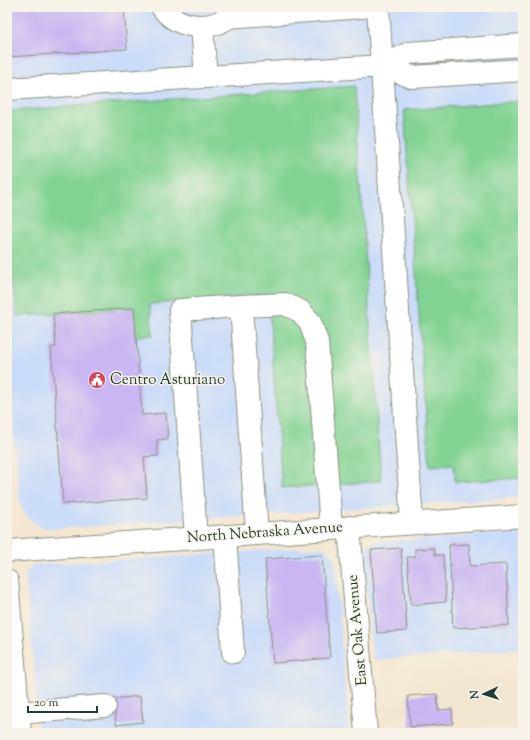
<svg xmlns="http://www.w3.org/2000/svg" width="530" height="740" viewBox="0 0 530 740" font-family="'Sorts Mill Goudy',serif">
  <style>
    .built { fill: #cadcf9 }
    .green { fill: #82d393; stroke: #508864 }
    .building { fill: #c9b6f2 }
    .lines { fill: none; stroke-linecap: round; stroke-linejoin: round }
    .minor-casing { stroke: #8a9282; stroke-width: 24 }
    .major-casing { stroke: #8a9282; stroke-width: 24 }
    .minor { stroke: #fff; stroke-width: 22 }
    .major { stroke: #fff; stroke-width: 22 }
    .labels { text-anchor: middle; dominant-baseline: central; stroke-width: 3; stroke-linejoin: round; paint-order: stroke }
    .poi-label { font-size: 15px; fill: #1f3d34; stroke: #f7f3e8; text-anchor: start }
    .street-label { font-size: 15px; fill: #1f3d34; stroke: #f7f3e8 }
  </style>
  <rect width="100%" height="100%" fill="#f7f3e8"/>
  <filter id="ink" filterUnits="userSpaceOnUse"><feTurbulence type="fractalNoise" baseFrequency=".025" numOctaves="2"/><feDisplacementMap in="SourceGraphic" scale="8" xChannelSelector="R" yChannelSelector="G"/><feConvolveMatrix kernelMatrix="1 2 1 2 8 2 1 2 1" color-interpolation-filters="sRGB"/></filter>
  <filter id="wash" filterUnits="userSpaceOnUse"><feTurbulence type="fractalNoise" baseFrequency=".012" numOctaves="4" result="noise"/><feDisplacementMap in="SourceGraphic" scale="16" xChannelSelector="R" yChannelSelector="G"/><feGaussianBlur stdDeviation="0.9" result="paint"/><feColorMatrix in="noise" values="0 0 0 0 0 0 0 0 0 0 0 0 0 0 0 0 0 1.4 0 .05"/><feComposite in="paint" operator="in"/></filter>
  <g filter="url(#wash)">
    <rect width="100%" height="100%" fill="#f4e7d1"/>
    <path class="built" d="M 7,7 L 523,7 L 523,497 L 51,529 L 41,527 L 32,521 L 26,516 L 22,509 L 19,499 L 7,343 Z
      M 523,532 L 523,649 L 373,660 L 364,555 L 365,549 L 371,543 L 376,542 Z
      M 319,547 L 325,548 L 329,551 L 333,556 L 335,561 L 349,733 L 39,733 L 26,576 L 28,570 L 31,567 L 35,565 Z"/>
    <path class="green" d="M 354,86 L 381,481 L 282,488 L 268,295 L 150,304 L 153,335 L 136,336 L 134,308 L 17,316 L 7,220 L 7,111 Z
      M 523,101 L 523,478 L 455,482 L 454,464 L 430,466 L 404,110 Z"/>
    <g id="blocks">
      <path class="building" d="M 7,7 L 124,7 L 127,49 L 8,57 L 7,40 Z
        M 134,308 L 142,415 L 166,413 L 168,439 L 157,440 L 158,456 L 144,457 L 147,498 L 63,504 L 51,347 L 56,347 L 53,314 Z
        M 469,544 L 470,566 L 506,564 L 509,625 L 453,628 L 449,545 Z
        M 401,548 L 407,631 L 377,633 L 371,550 Z
        M 434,548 L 435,555 L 443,555 L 446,602 L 411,605 L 407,557 L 415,557 L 415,549 Z
        M 322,555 L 330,658 L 273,663 L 265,559 Z
        M 437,694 L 438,710 L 452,709 L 453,724 L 410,727 L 408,696 Z
        M 140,696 L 143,722 L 116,725 L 114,699 Z"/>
    </g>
  </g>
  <g filter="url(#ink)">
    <use href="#blocks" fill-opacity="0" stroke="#8a9282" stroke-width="1"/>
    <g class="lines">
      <defs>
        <path id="minor" d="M 162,7 C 176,27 204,31 224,20 C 229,17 234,11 238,7
          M 378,7 L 412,523
          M 228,17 L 363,7
          M 202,26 L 206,77
          M 523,45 L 409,53 L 383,66 L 412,77 L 523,70
          M 7,89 L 383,66
          M 241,306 L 285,304 L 300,311 L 310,322 L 317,342 L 331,528
          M 349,527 L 366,733
          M 225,536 L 233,652
          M 196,538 L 180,310 L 241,306 L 257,534
          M 7,581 L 20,733
          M 18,713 L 105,706"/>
        <path id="major" d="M 7,551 L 523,516"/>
      </defs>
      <use href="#minor" class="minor-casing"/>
      <use href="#major" class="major-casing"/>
      <use href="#minor" class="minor"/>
      <use href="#major" class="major"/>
    </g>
  </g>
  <defs>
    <symbol id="civic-disc" viewBox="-11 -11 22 22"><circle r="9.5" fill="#d1495b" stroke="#f7f3e8"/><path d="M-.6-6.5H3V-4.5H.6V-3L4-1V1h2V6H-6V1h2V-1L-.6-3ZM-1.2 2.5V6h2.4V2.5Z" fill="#fff"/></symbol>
  </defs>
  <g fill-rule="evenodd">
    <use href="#civic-disc" x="87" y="370" width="20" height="20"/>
  </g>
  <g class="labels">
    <g class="poi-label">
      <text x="110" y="380">Centro Asturiano</text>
    </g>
    <g class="street-label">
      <text transform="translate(265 533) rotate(-4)">North Nebraska Avenue</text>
      <text transform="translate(358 630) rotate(-95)">East Oak Avenue</text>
    </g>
  </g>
  <rect width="530" height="740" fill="none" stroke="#f7f3e8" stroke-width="24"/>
  <g transform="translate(484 694) rotate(266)" stroke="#f7f3e8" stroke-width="3" paint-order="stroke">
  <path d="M0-3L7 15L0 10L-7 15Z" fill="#1f3d34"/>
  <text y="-6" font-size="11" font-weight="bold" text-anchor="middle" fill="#1f3d34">N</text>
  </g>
  <path d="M28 706v6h69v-6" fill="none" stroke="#1f3d34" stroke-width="2"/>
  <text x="34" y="706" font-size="12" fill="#1f3d34" stroke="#f7f3e8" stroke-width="3" paint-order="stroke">20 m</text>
</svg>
